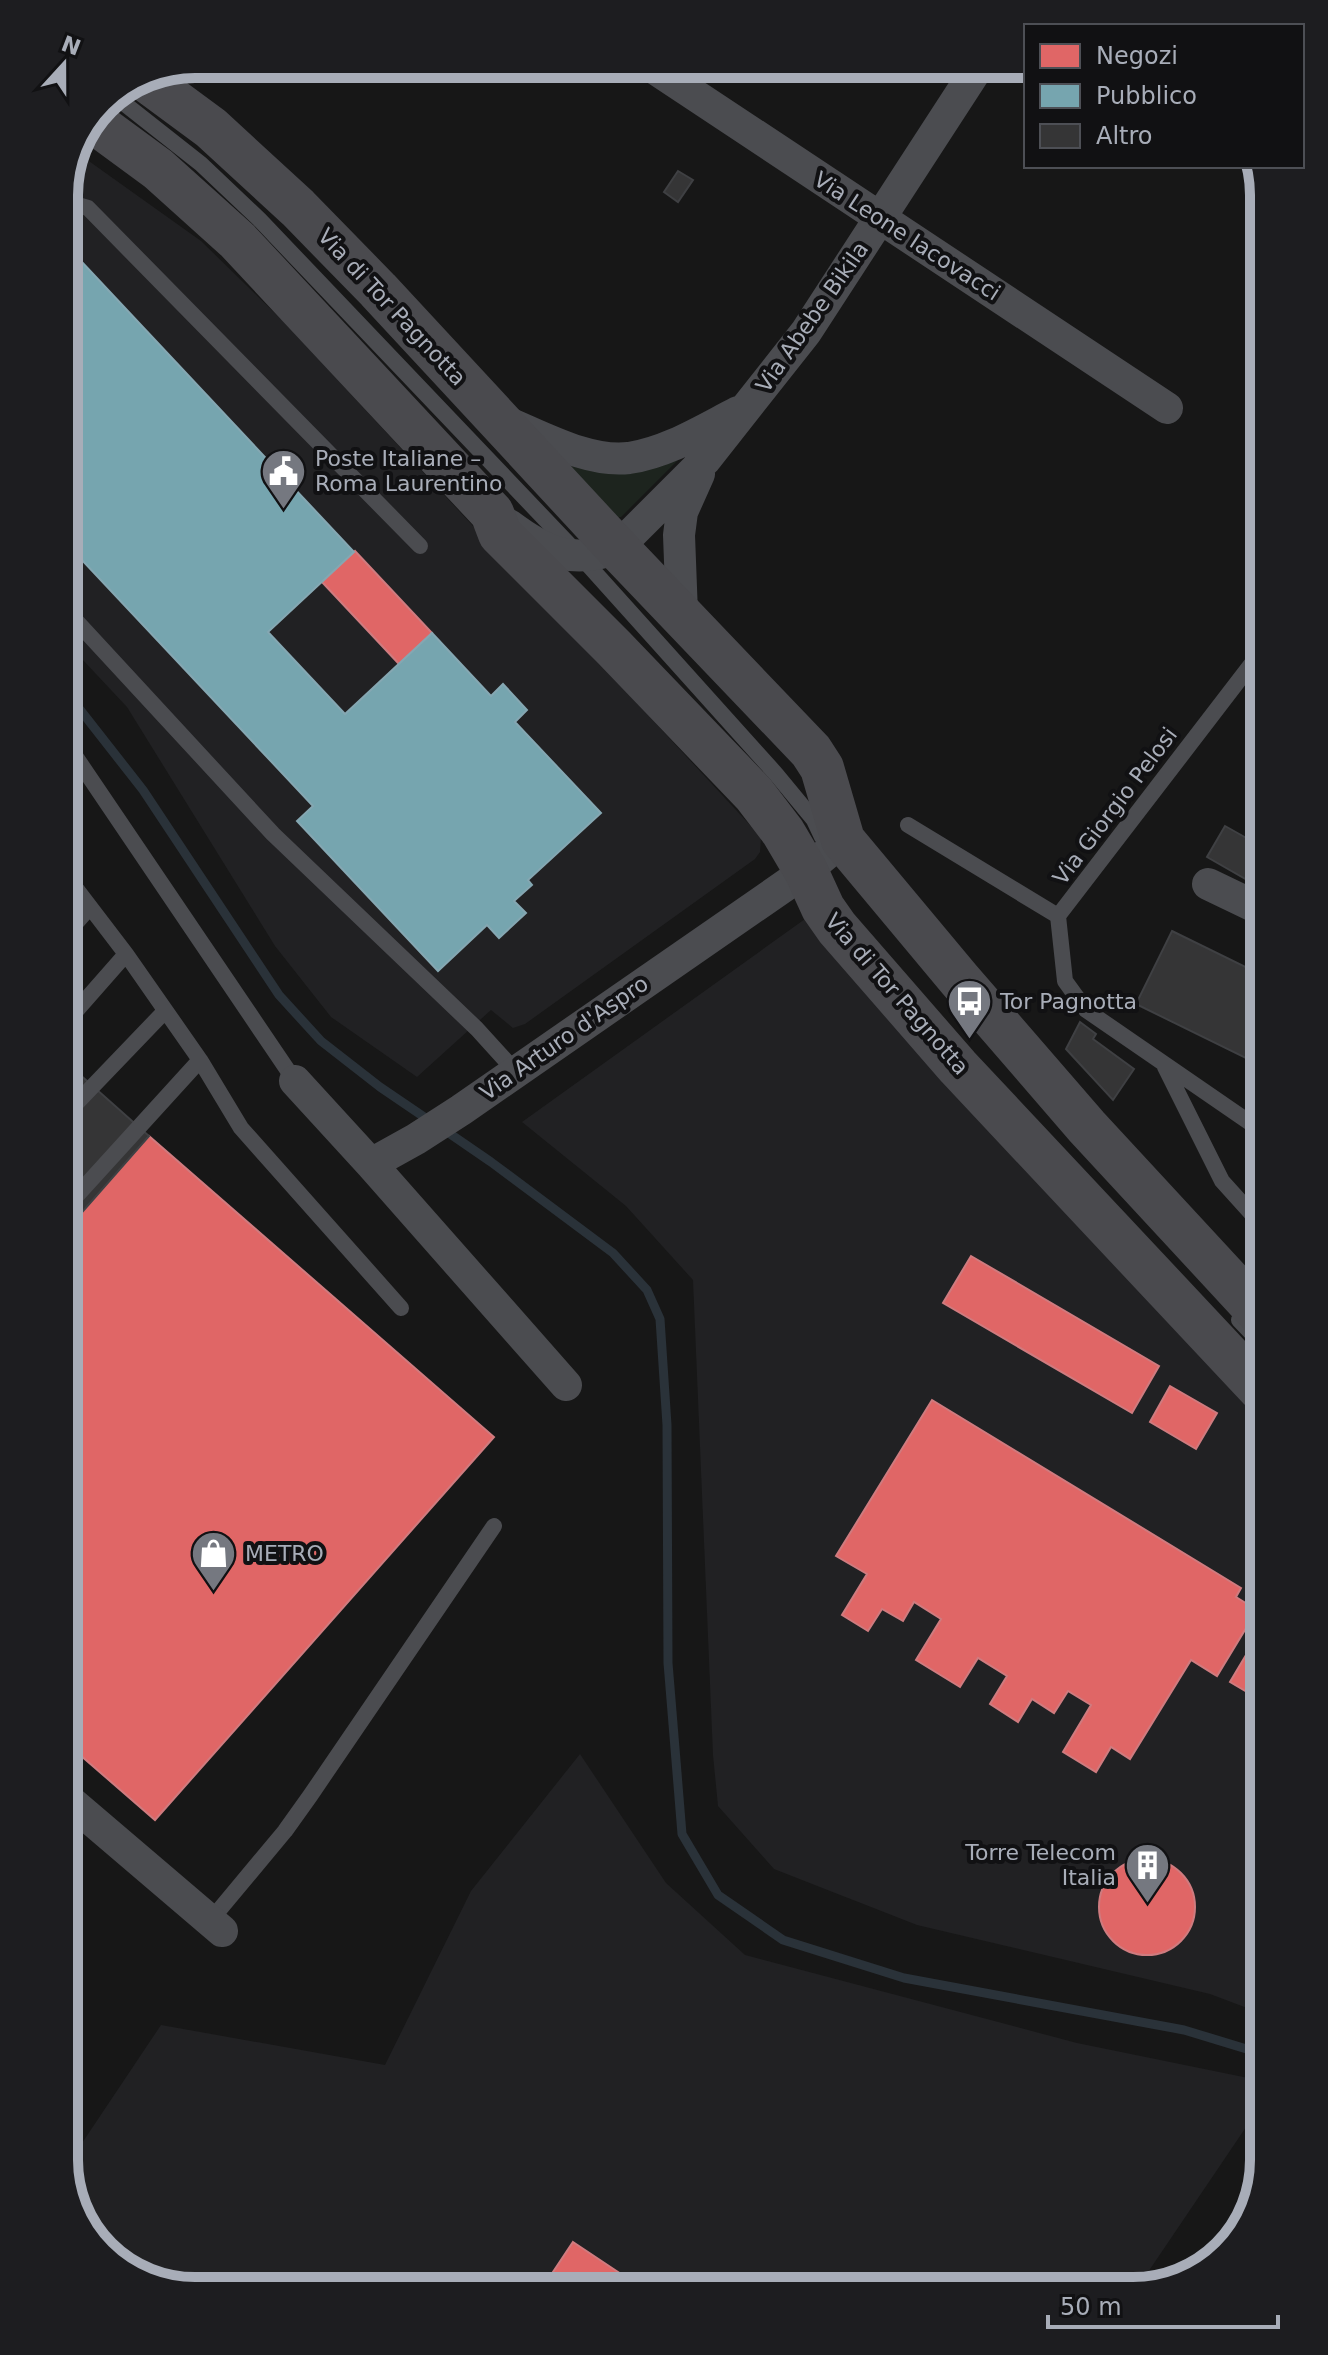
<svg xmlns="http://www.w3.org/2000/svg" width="1328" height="2355" viewBox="0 0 1328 2355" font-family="'DejaVu Sans',sans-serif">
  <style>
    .built { fill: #212123 }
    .green { fill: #1d241e }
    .shops { fill: #e06666; stroke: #cf7b7f; stroke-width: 2 }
    .public { fill: #76a5af; stroke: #85a7b2; stroke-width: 2 }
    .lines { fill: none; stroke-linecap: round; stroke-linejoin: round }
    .stream { stroke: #2a3239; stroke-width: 9 }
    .building { fill: #353536; stroke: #3f4043; stroke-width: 2 }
    .lane { stroke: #4b4c50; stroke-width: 16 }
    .street { stroke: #4b4c50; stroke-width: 32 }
    .secondary { stroke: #4a4a4e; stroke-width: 44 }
    .labels { text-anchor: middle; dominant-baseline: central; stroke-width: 8; stroke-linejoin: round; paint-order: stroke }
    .street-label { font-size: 22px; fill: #a8adb8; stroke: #111113 }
    .poi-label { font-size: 22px; fill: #a8adb8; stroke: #111113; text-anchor: start }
    .rim { fill: none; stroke: #a8adb8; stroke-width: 10 }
  </style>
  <rect width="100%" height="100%" fill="#171717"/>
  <path class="built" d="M 79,154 L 201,241 L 284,322 L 761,837 L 760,852 L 755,859 L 525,1024 L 513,1028 L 491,1010 L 417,1077 L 331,1017 L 275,946 L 127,707 L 66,642 L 64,187 Z
    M 805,919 L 1260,1416 L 1263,2014 L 1210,1994 L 917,1925 L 774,1869 L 718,1806 L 713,1755 L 693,1280 L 626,1206 L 522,1122 Z
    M 580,1754 L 666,1883 L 745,1955 L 1077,2043 L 1263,2081 L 1263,2102 L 1142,2281 L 187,2291 L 122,2269 L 74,2210 L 74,2155 L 161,2025 L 385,2065 L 471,1891 Z"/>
  <path class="green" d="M 559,458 C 604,479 632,476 678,460 L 621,517 L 615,518 Z"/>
  <path class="shops" d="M 355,551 L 432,633 L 399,664 L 322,582 Z
    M 149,1136 L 494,1437 L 155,1820 L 72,1748 L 69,1227 Z
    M 971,1256 L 1159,1366 L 1132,1413 L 943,1303 Z
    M 1170,1386 L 1217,1413 L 1196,1449 L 1150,1422 Z
    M 932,1400 L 1241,1588 L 1236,1597 L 1257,1610 L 1217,1676 L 1191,1660 L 1130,1759 L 1111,1747 L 1096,1772 L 1063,1752 L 1091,1705 L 1068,1691 L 1054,1713 L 1032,1699 L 1018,1722 L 990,1704 L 1007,1676 L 978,1658 L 960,1687 L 916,1660 L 941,1619 L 914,1602 L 903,1621 L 882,1609 L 868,1631 L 842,1615 L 867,1574 L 836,1556 Z
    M 1261,1630 L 1261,1694 L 1259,1699 L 1230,1682 Z
    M1099 1907a48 48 0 1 1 96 0a48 48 0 1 1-96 0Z
    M 573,2242 L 639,2286 L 543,2287 Z"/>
  <path class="public" d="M 80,260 L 354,552 L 268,632 L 345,714 L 432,633 L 491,696 L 503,684 L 527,710 L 515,722 L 601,813 L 528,880 L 532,885 L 514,901 L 526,913 L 499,938 L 487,925 L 438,971 L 297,821 L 313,806 L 66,543 L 65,275 Z"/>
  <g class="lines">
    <path class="stream" d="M 67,693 L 143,790 L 279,995 L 321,1041 L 380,1087 L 430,1121
      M 443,1129 L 491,1162 L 613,1253 L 647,1290 L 660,1319 L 667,1425 L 668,1663 L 682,1834 L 718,1895 L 783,1940 L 904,1978 L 1184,2030 L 1263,2054"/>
  </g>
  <path class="building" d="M 678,171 L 693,180 L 678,202 L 664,192 Z
    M 1225,826 L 1257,844 L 1256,885 L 1207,857 Z
    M 1172,931 L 1258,973 L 1258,1064 L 1136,1004 Z
    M 1080,1022 L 1096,1034 L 1093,1039 L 1134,1069 L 1113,1100 L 1066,1049 Z
    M 69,1065 L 149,1136 L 69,1227 Z"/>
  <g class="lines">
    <path class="lane" d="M 116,97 L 201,164 L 259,219 L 581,557 L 776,774 L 814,820 L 822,837
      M 64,201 L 88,208 L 420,546
      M 66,610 L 273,834 L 477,1029 L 516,1072
      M 67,744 L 295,1081
      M 908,825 L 1058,916 L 1256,658
      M 68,878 L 126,954 L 200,1060 L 241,1128 L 401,1308
      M 1058,916 L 1065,981 L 1086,1010 L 1259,1129
      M 68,932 L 90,907
      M 68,1020 L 126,954
      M 1165,1067 L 1222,1181 L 1259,1222
      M 69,1111 L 165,1011
      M 69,1204 L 200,1060
      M 1239,1320 L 1260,1342
      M 210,1921 L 285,1831 L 310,1796 L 494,1526"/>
    <path class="street" d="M 648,64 L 1167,408
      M 504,421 C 541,436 588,463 629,458 C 668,452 703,430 738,412
      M 509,525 C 545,552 572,565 617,548 L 705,460 L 806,332 L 980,64
      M 682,614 L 679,535 L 682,512 L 699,474
      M 1208,884 L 1258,908
      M 295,1081 L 371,1164 L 416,1139 L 461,1110 L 806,871 L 843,840
      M 371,1164 L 566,1385
      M 72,1803 L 222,1931"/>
    <path class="secondary" d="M 150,83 L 211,128 L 298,208 L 378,290 L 617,548 L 811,751 L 822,768 L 843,840 L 959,979 L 1087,1127 L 1260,1314
      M 94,122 L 158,169 L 237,240 L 492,513 L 500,534 L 614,648 L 754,794 L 783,832 L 806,871 L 823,908 L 837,928 L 958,1067 L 1260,1389"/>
  </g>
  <defs>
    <symbol id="civic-pin" viewBox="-11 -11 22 30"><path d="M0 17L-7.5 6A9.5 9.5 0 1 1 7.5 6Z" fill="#757880" stroke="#111113"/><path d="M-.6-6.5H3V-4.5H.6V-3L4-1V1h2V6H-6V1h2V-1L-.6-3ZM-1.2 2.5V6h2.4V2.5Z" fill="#fff"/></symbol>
    <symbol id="bus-pin" viewBox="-11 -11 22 30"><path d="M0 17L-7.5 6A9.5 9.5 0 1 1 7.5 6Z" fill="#757880" stroke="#111113"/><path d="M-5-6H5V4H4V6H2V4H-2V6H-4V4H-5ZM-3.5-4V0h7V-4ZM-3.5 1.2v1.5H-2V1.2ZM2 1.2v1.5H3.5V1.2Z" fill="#fff"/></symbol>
    <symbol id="shop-pin" viewBox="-11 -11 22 30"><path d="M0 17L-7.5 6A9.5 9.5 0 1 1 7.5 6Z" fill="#757880" stroke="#111113"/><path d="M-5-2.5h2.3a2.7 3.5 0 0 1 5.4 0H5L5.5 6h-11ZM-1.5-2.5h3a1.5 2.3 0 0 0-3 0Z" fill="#fff"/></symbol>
    <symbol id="building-pin" viewBox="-11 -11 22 30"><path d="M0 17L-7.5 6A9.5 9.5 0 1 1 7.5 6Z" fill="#757880" stroke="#111113"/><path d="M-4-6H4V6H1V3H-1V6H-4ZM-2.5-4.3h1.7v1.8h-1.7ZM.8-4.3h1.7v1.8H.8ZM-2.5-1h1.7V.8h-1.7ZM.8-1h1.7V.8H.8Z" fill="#fff"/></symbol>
  </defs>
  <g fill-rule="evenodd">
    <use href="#civic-pin" x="258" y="446" width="51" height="69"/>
    <use href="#bus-pin" x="944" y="976" width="51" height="69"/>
    <use href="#shop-pin" x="188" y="1528" width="51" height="69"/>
    <use href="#building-pin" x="1122" y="1840" width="51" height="69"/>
  </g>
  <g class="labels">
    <g class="street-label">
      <text transform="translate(907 236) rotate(33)">Via Leone Iacovacci</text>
      <text transform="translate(392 307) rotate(47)">Via di Tor Pagnotta</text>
      <text transform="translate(812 317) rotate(-55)">Via Abebe Bikila</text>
      <text transform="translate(1115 806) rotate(-53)">Via Giorgio Pelosi</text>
      <text transform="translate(897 994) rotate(49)">Via di Tor Pagnotta</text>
      <text transform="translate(564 1038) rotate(-35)">Via Arturo d'Aspro</text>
    </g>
    <g class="poi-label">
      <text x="315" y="458">Poste Italiane –<tspan x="315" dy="25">Roma Laurentino</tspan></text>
      <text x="1000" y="1001">Tor Pagnotta</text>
      <text x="245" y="1553">METRO</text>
      <text x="1116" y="1852" text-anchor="end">Torre Telecom<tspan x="1116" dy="25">Italia</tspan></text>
    </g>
  </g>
  <path d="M0 0H1328V2355H0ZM195 78H1133A117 117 0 0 1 1250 195V2160A117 117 0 0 1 1133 2277H195A117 117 0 0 1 78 2160V195A117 117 0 0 1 195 78Z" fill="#1d1d20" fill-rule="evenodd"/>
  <path class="rim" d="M195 78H1133A117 117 0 0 1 1250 195V2160A117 117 0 0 1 1133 2277H195A117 117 0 0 1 78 2160V195A117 117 0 0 1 195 78Z"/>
  <rect x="1024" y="24" width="280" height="144" fill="#111113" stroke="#4d4f55" stroke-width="2"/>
  <rect x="1040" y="44" width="40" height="24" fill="#e06666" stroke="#4d4f55" stroke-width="2"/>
  <text x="1096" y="64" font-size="24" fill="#a8adb8">Negozi</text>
  <rect x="1040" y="84" width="40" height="24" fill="#76a5af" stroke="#4d4f55" stroke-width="2"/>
  <text x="1096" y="104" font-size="24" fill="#a8adb8">Pubblico</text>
  <rect x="1040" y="124" width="40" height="24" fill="#353536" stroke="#4d4f55" stroke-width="2"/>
  <text x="1096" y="144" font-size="24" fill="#a8adb8">Altro</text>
  <g transform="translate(64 64) rotate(21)" stroke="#111113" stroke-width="6" paint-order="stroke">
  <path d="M0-6L14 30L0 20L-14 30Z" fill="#a8adb8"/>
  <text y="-12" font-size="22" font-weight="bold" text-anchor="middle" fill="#a8adb8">N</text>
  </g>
  <path d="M1048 2315v12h230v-12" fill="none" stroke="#a8adb8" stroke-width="4"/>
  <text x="1060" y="2315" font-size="24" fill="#a8adb8" stroke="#111113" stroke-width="6" paint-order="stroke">50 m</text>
</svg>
